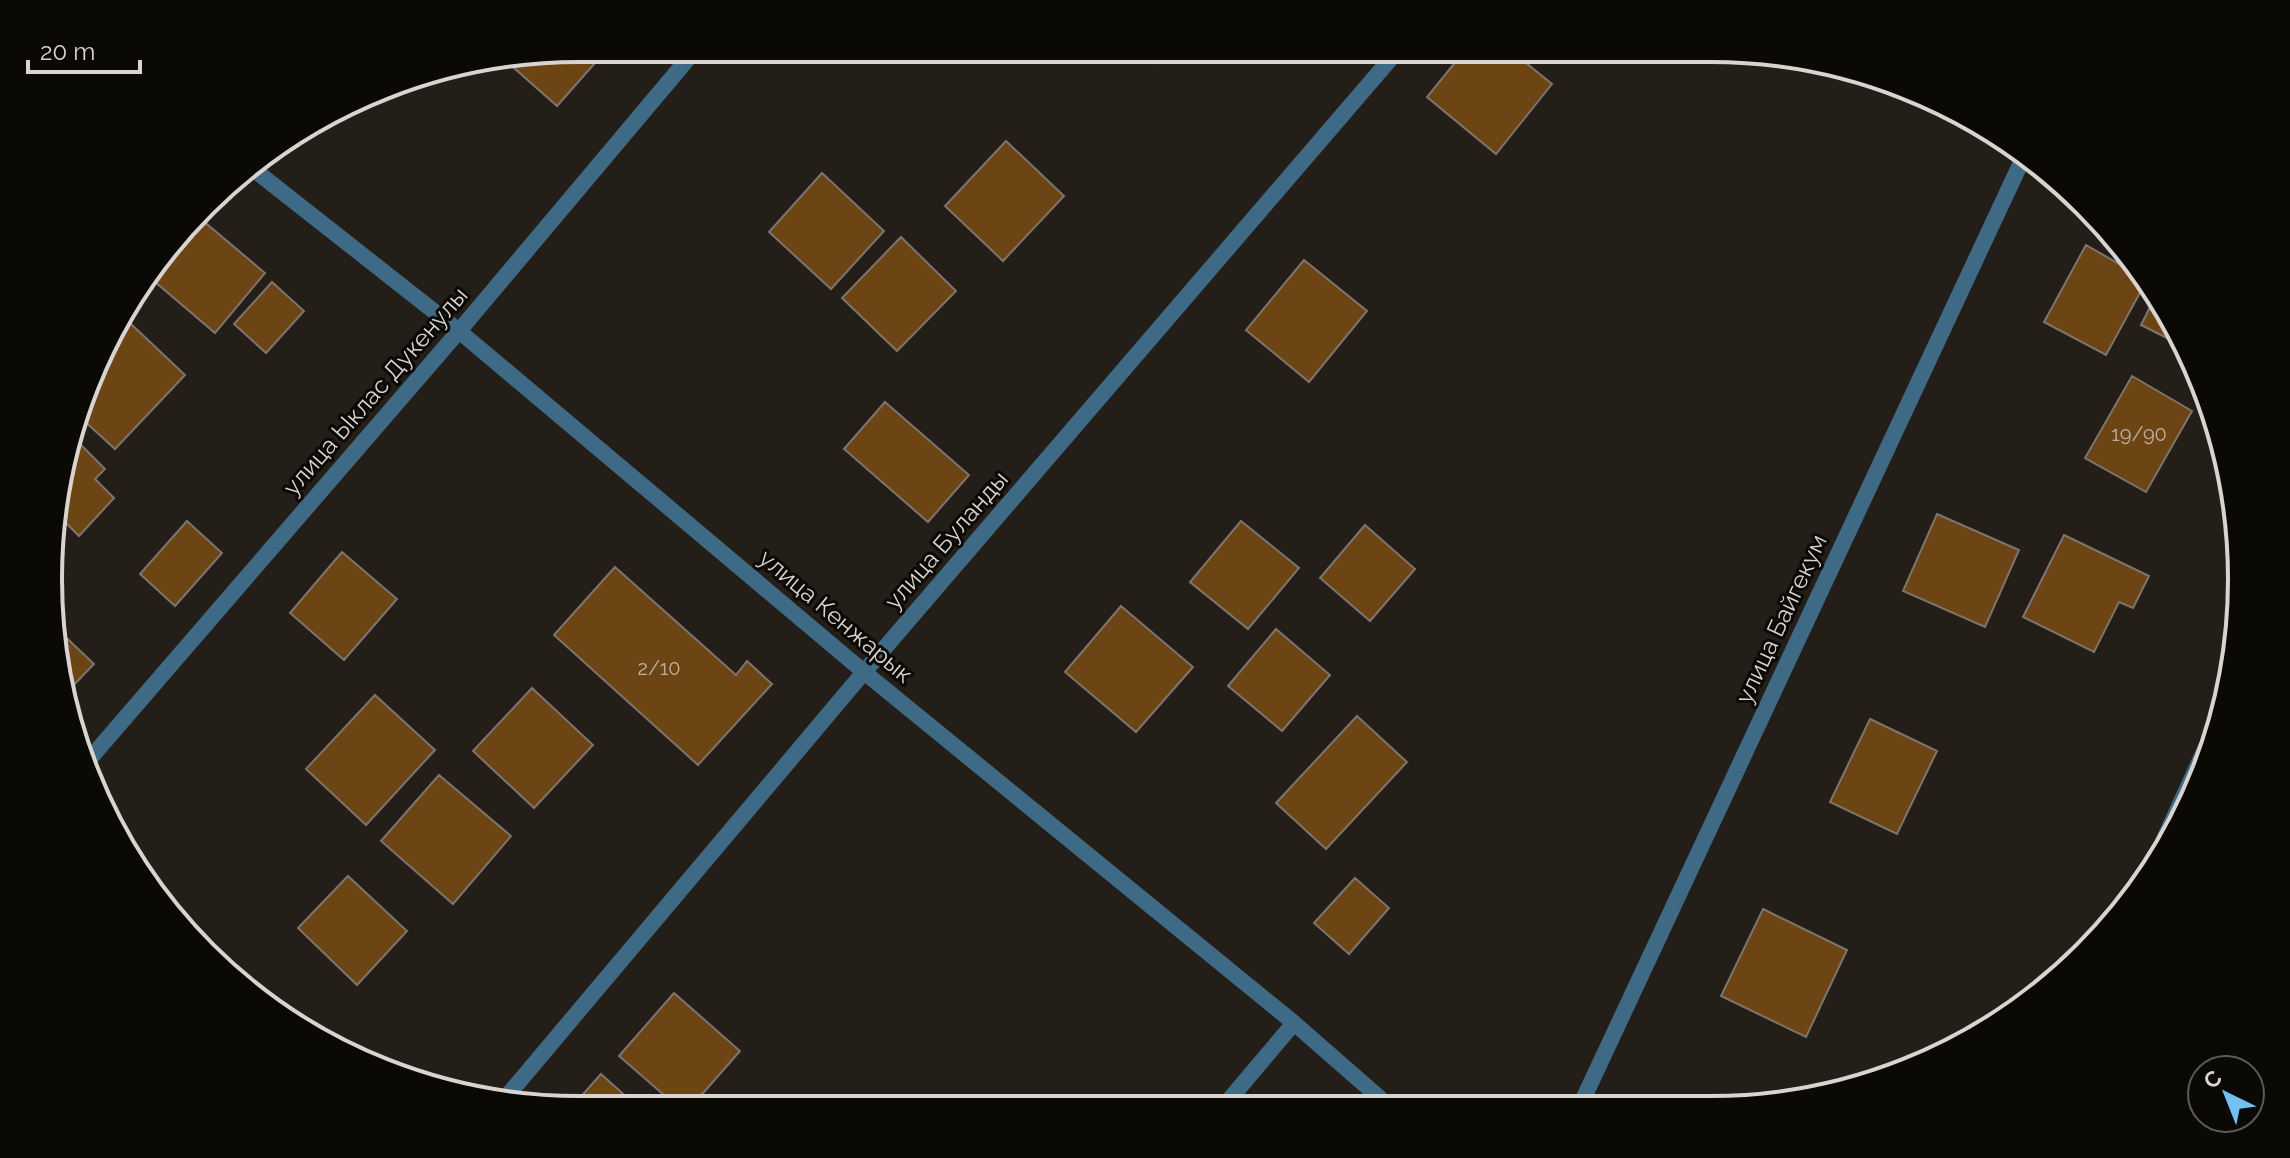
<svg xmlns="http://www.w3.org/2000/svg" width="2290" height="1158" viewBox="0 0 2290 1158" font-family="Raleway,sans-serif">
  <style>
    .building { fill: #6d4515; stroke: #7d756d; stroke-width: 2 }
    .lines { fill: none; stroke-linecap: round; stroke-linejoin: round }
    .minor { stroke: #3f6a85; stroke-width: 16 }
    .labels { text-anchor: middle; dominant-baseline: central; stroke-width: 6; stroke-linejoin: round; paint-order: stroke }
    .number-label { font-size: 20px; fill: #beb0a1 }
    .street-label { font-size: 24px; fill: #d9d4d0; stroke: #0b0906 }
    .rim { fill: none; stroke: #d9d4d0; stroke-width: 4 }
  </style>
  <rect width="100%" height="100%" fill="#241e18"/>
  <path class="building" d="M 579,48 L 594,48 L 602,55 L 557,106 L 505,60 Z
    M 1137,49 L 1167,49 L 1156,63 Z
    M 1466,49 L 1509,49 L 1552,84 L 1496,154 L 1427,97 Z
    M 1006,141 L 1064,196 L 1003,261 L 945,206 Z
    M 822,173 L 884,231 L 831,289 L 769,232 Z
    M 195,214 L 265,273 L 215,333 L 147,275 L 180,229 Z
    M 901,237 L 956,291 L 897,351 L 842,298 Z
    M 2086,245 L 2147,280 L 2106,355 L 2044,322 Z
    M 1304,260 L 1367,311 L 1309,382 L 1246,330 Z
    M 272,282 L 304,311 L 266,353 L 234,324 Z
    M 2157,293 L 2171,313 L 2187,348 L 2141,325 Z
    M 130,323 L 185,375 L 115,449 L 80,417 L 106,348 Z
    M 2132,376 L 2192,411 L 2146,492 L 2085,458 Z
    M 885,402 L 969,475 L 928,522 L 844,449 Z
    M 73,437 L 105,469 L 95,479 L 114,498 L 79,536 L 60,517 L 57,520 L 58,475 Z
    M 1937,514 L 2019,550 L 1985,627 L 1903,591 Z
    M 187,521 L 222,553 L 175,606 L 140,574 Z
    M 1241,521 L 1299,568 L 1248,629 L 1190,582 Z
    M 1365,525 L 1415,569 L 1370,621 L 1320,578 Z
    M 2064,535 L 2149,576 L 2133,608 L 2119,602 L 2094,652 L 2023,617 Z
    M 342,552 L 397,599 L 344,660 L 290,613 Z
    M 615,567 L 736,675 L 747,661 L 772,684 L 698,765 L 554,635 Z
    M 1121,606 L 1193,667 L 1136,732 L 1065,672 Z
    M 53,625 L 94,664 L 66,693 L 53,649 Z
    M 1276,629 L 1330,675 L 1282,731 L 1228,686 Z
    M 532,688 L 593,745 L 534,808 L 473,751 Z
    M 375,695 L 435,750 L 366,825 L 306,769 Z
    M 1357,716 L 1407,762 L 1326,849 L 1276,803 Z
    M 1870,719 L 1937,751 L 1897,834 L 1830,802 Z
    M 439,775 L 511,836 L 453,904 L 381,841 Z
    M 348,876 L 407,931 L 357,985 L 298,928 Z
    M 1355,878 L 1389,908 L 1349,954 L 1314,923 Z
    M 1763,909 L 1847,950 L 1806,1037 L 1721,996 Z
    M 674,993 L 740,1051 L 690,1108 L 680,1109 L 619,1056 Z
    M 601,1074 L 640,1109 L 570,1109 Z"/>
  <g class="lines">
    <path class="minor" d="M 248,165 L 459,331 L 864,672 L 1294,1023 L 1390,1107
      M 87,762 L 459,331 L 697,48
      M 2151,868 L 2226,703
      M 502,1102 L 864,672 L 1399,49
      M 1580,1106 L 2026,152
      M 1223,1107 L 1294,1023"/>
  </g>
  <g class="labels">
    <g class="number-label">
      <text x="2139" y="434">19/90</text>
      <text x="659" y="668">2/10</text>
    </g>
    <g class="street-label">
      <text transform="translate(375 391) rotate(-49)">улица Ыклас Дукенулы</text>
      <text transform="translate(946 540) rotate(-49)">улица Буланды</text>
      <text transform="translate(836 616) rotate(40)">улица Кенжарык</text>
      <text transform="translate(1781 619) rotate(-65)">улица Байгекум</text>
    </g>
  </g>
  <path d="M0 0H2290V1158H0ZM579 62H1711A517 517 0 0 1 2228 579V579A517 517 0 0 1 1711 1096H579A517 517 0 0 1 62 579V579A517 517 0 0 1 579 62Z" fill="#0b0906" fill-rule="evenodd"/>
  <path class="rim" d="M579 62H1711A517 517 0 0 1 2228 579V579A517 517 0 0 1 1711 1096H579A517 517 0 0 1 62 579V579A517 517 0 0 1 579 62Z"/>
  <g transform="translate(2226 1094) rotate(317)"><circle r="38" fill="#0b0906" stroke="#5d5a57" stroke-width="2"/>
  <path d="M0-6L14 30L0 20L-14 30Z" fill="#71c1f5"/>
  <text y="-12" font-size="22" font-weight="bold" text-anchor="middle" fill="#d9d4d0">С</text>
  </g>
  <path d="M28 60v12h112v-12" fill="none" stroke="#d9d4d0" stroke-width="4"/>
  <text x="40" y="60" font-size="24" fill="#d9d4d0" stroke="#0b0906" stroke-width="6" paint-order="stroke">20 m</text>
</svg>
